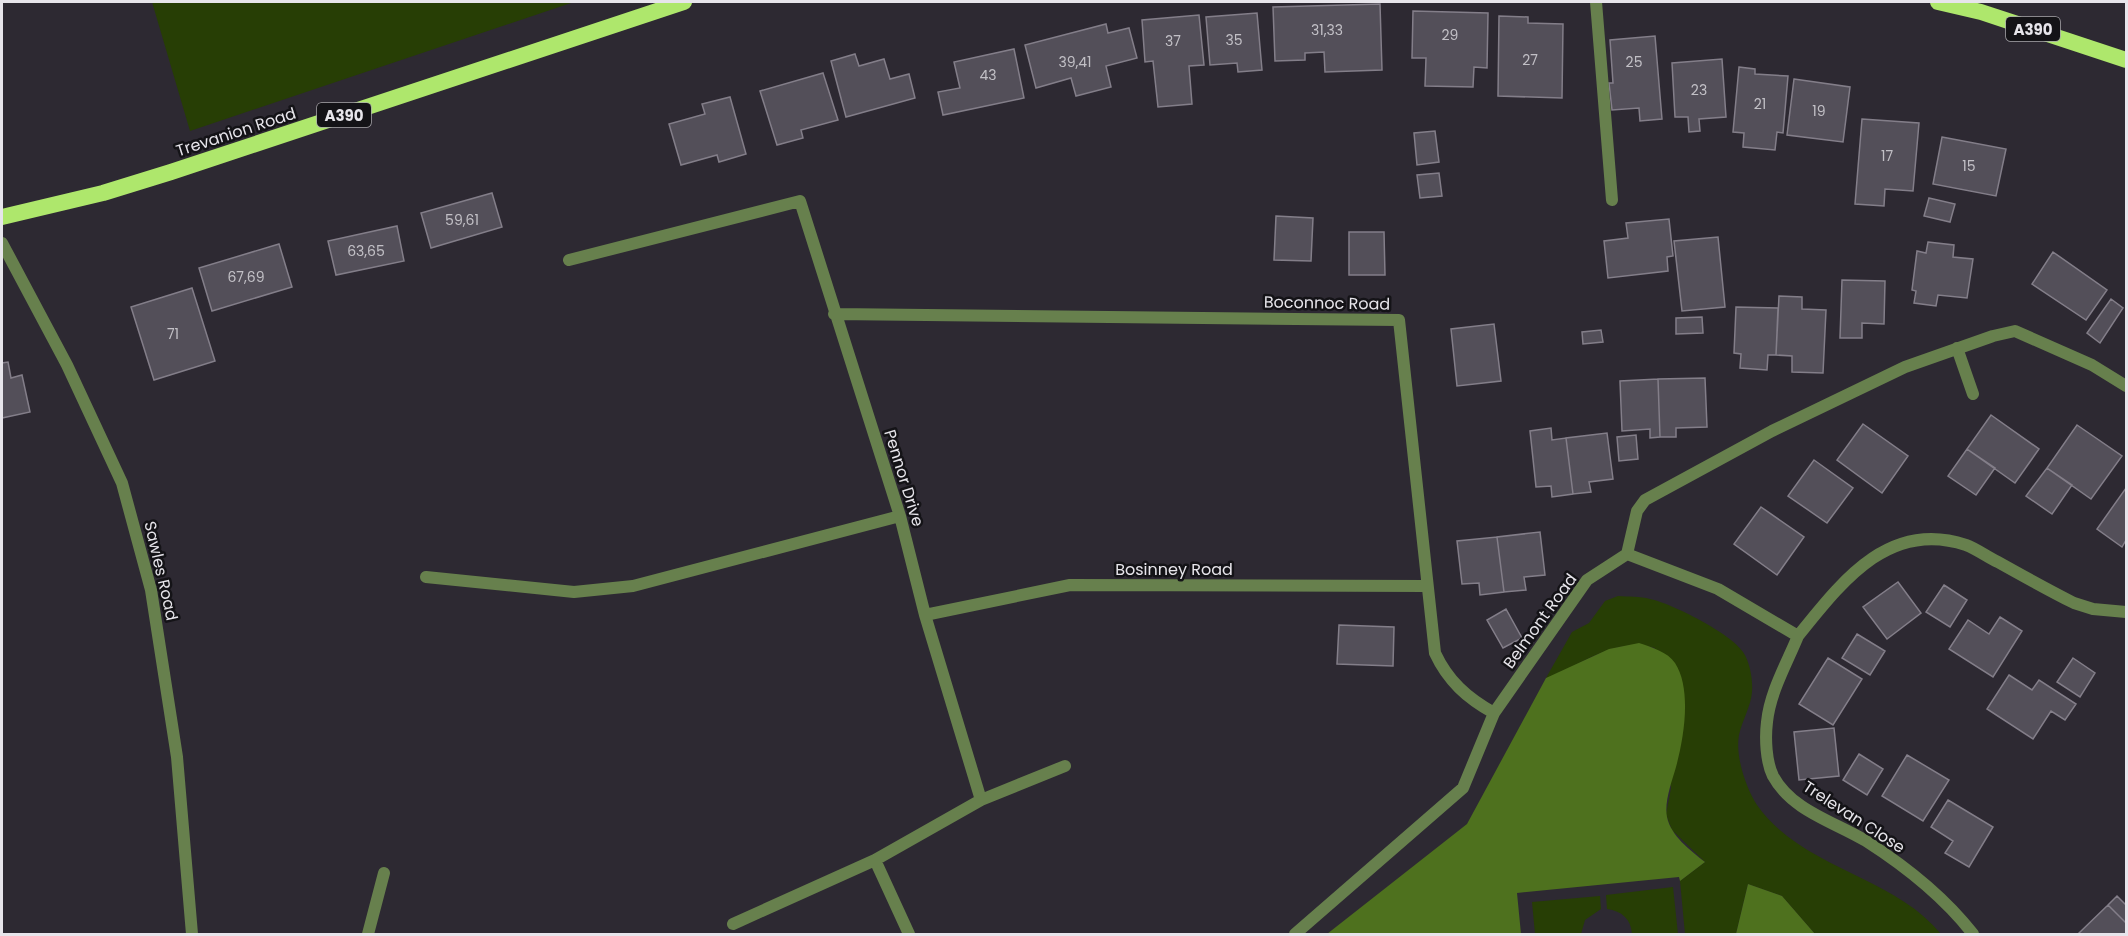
<svg xmlns="http://www.w3.org/2000/svg" width="2128" height="936" viewBox="0 0 2128 936" font-family="Poppins,sans-serif">
  <style>
    .green { fill: #273e05 }
    .forest { fill: #4e711e }
    .building { fill: #534f59; stroke: #837e89; stroke-width: 1.5 }
    .lines { fill: none; stroke-linecap: round; stroke-linejoin: round }
    .service { stroke: #67804d; stroke-width: 12 }
    .minor { stroke: #67804d; stroke-width: 12 }
    .trunk { stroke: #aee76c; stroke-width: 16 }
    .labels { text-anchor: middle; dominant-baseline: central; stroke-width: 5; stroke-linejoin: round; paint-order: stroke }
    .number-label { font-size: 14px; fill: #c2c0c6 }
    .shield { fill: #141317; stroke: #a8a6ab; stroke-width: 1.5 }
    .shield-label { font-size: 15px; font-weight: bold; fill: #e7e5eb }
    .street-label { font-size: 16px; fill: #e7e5eb; stroke: #141317 }
  </style>
  <rect width="100%" height="100%" fill="#2d2932"/>
  <path class="green" d="M 152,2 L 574,2 L 190,131 Z
    M 1618,596 C 1628,597 1640,596 1650,599 C 1671,603 1732,634 1743,652 C 1750,662 1753,680 1752,692 C 1751,706 1742,721 1739,735 C 1735,756 1746,788 1757,805 C 1802,869 1893,875 1941,934 L 1815,934 L 1782,896 L 1748,884 L 1736,934 L 1685,934 L 1680,881 L 1705,862 L 1672,830 L 1666,814 L 1671,788 L 1655,648 C 1615,636 1582,665 1546,678 L 1572,632 L 1589,623 L 1605,601 Z
    M 1673,887 L 1678,934 L 1632,934 C 1631,919 1622,911 1607,909 L 1606,895 Z
    M 1600,896 L 1601,909 L 1585,920 L 1581,934 L 1535,934 L 1532,902 Z"/>
  <path class="forest" d="M 1639,643 C 1651,647 1668,652 1675,663 C 1692,689 1684,738 1676,767 C 1672,781 1664,802 1667,817 C 1671,836 1690,850 1705,862 L 1680,881 L 1679,877 L 1517,893 L 1521,934 L 1327,934 L 1467,824 L 1546,678 L 1609,649 Z
    M 1748,884 L 1782,896 L 1815,934 L 1736,934 Z"/>
  <path class="building" d="M 1380,4 L 1382,70 L 1325,72 L 1324,52 L 1305,53 L 1305,60 L 1275,61 L 1273,7 Z
    M 1413,11 L 1488,13 L 1487,68 L 1474,67 L 1473,87 L 1425,86 L 1426,58 L 1412,58 Z
    M 1257,13 L 1262,70 L 1238,72 L 1237,63 L 1210,65 L 1206,17 Z
    M 1199,15 L 1204,65 L 1189,66 L 1192,104 L 1158,107 L 1153,61 L 1145,62 L 1142,20 Z
    M 1499,16 L 1528,17 L 1528,23 L 1563,24 L 1562,98 L 1498,96 Z
    M 1106,24 L 1108,33 L 1129,28 L 1137,58 L 1106,66 L 1111,87 L 1076,96 L 1071,78 L 1036,88 L 1025,45 Z
    M 1655,36 L 1662,119 L 1640,121 L 1639,108 L 1612,110 L 1609,83 L 1613,83 L 1610,40 Z
    M 1014,49 L 1024,98 L 943,115 L 938,92 L 960,88 L 954,62 Z
    M 855,54 L 859,66 L 884,59 L 890,79 L 909,74 L 915,98 L 846,117 L 831,61 Z
    M 1722,59 L 1726,117 L 1699,119 L 1700,131 L 1689,132 L 1688,117 L 1675,117 L 1672,63 Z
    M 1739,67 L 1755,69 L 1755,74 L 1788,76 L 1783,133 L 1777,132 L 1775,150 L 1743,147 L 1744,133 L 1733,132 Z
    M 823,73 L 838,120 L 801,130 L 803,138 L 777,145 L 760,91 Z
    M 1794,79 L 1850,87 L 1843,142 L 1787,135 Z
    M 730,97 L 746,154 L 719,162 L 717,155 L 681,165 L 669,124 L 705,114 L 702,104 Z
    M 1862,119 L 1919,123 L 1913,191 L 1885,189 L 1884,206 L 1855,204 Z
    M 1435,131 L 1439,162 L 1417,165 L 1414,133 Z
    M 1942,137 L 2006,149 L 1996,196 L 1933,184 Z
    M 1439,173 L 1442,196 L 1420,198 L 1417,175 Z
    M 492,193 L 502,227 L 431,248 L 421,213 Z
    M 1929,198 L 1955,204 L 1950,222 L 1924,216 Z
    M 1276,216 L 1313,218 L 1311,261 L 1274,260 Z
    M 1669,219 L 1673,256 L 1667,257 L 1668,271 L 1608,278 L 1604,241 L 1628,238 L 1626,223 Z
    M 397,226 L 404,261 L 336,275 L 328,241 Z
    M 1349,232 L 1384,232 L 1385,275 L 1349,275 Z
    M 1718,237 L 1725,307 L 1682,311 L 1674,241 Z
    M 1928,242 L 1954,245 L 1953,257 L 1973,259 L 1967,298 L 1938,295 L 1936,306 L 1914,303 L 1916,291 L 1912,290 L 1917,251 L 1926,253 Z
    M 279,244 L 292,287 L 212,311 L 199,268 Z
    M 2053,252 L 2107,290 L 2086,320 L 2032,284 Z
    M 1842,280 L 1885,281 L 1884,324 L 1862,323 L 1862,338 L 1840,338 Z
    M 192,288 L 215,361 L 154,380 L 131,307 Z
    M 1779,296 L 1802,297 L 1802,309 L 1826,310 L 1823,373 L 1792,372 L 1792,356 L 1776,355 Z
    M 2111,299 L 2123,308 L 2100,343 L 2087,333 Z
    M 1736,307 L 1778,308 L 1776,355 L 1768,355 L 1767,370 L 1740,368 L 1741,354 L 1734,353 Z
    M 1702,317 L 1703,333 L 1676,334 L 1676,318 Z
    M 1494,324 L 1501,381 L 1457,386 L 1451,329 Z
    M 1601,330 L 1603,342 L 1583,344 L 1582,332 Z
    M 8,362 L 11,378 L 22,375 L 30,412 L 2,418 L 2,363 Z
    M 1705,378 L 1707,427 L 1676,428 L 1676,437 L 1660,437 L 1658,379 Z
    M 1658,379 L 1660,437 L 1650,438 L 1650,429 L 1622,431 L 1620,381 Z
    M 1991,415 L 2039,449 L 2015,483 L 1967,449 Z
    M 1863,424 L 1908,456 L 1882,493 L 1837,460 Z
    M 2077,425 L 2122,456 L 2091,499 L 2047,468 Z
    M 1551,428 L 1552,440 L 1566,438 L 1573,494 L 1552,497 L 1551,486 L 1536,487 L 1530,431 Z
    M 1607,433 L 1613,479 L 1589,482 L 1591,492 L 1573,494 L 1566,438 Z
    M 1636,435 L 1638,459 L 1619,461 L 1617,437 Z
    M 1967,449 L 1995,468 L 1976,495 L 1948,476 Z
    M 1814,460 L 1853,488 L 1827,523 L 1788,496 Z
    M 2047,468 L 2072,485 L 2052,514 L 2026,496 Z
    M 2126,488 L 2126,540 L 2122,547 L 2097,529 Z
    M 1761,507 L 1804,537 L 1777,575 L 1734,544 Z
    M 1540,532 L 1545,575 L 1524,577 L 1526,590 L 1504,592 L 1497,537 Z
    M 1497,537 L 1504,592 L 1480,595 L 1479,583 L 1462,584 L 1457,541 Z
    M 1898,582 L 1921,613 L 1887,639 L 1863,607 Z
    M 1944,585 L 1967,600 L 1950,627 L 1926,612 Z
    M 1506,609 L 1522,638 L 1503,648 L 1487,620 Z
    M 2000,617 L 2022,631 L 1993,677 L 1949,649 L 1968,620 L 1989,634 Z
    M 1339,625 L 1394,627 L 1393,666 L 1337,664 Z
    M 1857,634 L 1885,651 L 1870,675 L 1842,658 Z
    M 1828,658 L 1862,679 L 1833,725 L 1799,704 Z
    M 2073,658 L 2095,673 L 2080,697 L 2057,682 Z
    M 2009,675 L 2032,690 L 2039,680 L 2076,704 L 2065,720 L 2051,711 L 2033,739 L 1987,709 Z
    M 1834,728 L 1839,776 L 1799,780 L 1794,732 Z
    M 1859,754 L 1883,769 L 1867,795 L 1843,780 Z
    M 1907,755 L 1949,780 L 1923,821 L 1882,796 Z
    M 1948,800 L 1993,827 L 1969,867 L 1945,853 L 1953,841 L 1931,827 Z
    M 2117,896 L 2126,905 L 2126,923 L 2108,905 Z
    M 2108,905 L 2126,923 L 2126,934 L 2078,934 Z"/>
  <g class="lines">
    <path class="service" d="M 1596,2 L 1612,200"/>
    <path class="minor" d="M 2,243 L 67,365 L 122,483 L 151,590 L 177,757 L 192,934
      M 569,260 L 800,201 L 900,516 L 925,615 L 981,800 L 875,860 L 909,934
      M 834,314 L 1399,320 L 1435,653 C 1448,681 1467,698 1494,713
      M 1957,348 L 1973,394
      M 1627,554 L 1718,589 L 1798,636 C 1841,583 1888,519 1966,545 C 1977,549 1987,557 1998,562 C 2023,576 2048,590 2074,603 L 2093,609 L 2126,612
      M 426,577 L 574,592 L 633,586 L 900,516
      M 925,615 L 1070,585 L 1426,586
      M 1798,636 C 1787,663 1770,692 1767,722 C 1765,738 1766,762 1773,776 C 1792,811 1835,822 1866,841 C 1905,866 1945,898 1973,934
      M 981,800 L 1065,766
      M 733,924 L 875,860
      M 368,934 L 384,873
      M 1295,934 L 1463,788 L 1494,713 L 1587,580 L 1627,554 L 1637,511 L 1645,500 L 1772,431 L 1905,367 L 1993,336 L 2015,331 L 2092,365 L 2126,386"/>
    <path class="trunk" d="M 1938,2 L 1981,12 L 2126,60
      M 2,217 L 103,193 L 171,172 L 684,2"/>
  </g>
  <g class="labels">
    <g class="number-label">
      <text x="1327" y="30">31,33</text>
      <text x="1450" y="35">29</text>
      <text x="1234" y="40">35</text>
      <text x="1173" y="41">37</text>
      <text x="1530" y="60">27</text>
      <text x="1075" y="62">39,41</text>
      <text x="1634" y="62">25</text>
      <text x="988" y="75">43</text>
      <text x="1699" y="90">23</text>
      <text x="1760" y="104">21</text>
      <text x="1819" y="111">19</text>
      <text x="1887" y="156">17</text>
      <text x="1969" y="166">15</text>
      <text x="462" y="220">59,61</text>
      <text x="366" y="251">63,65</text>
      <text x="246" y="277">67,69</text>
      <text x="173" y="334">71</text>
    </g>
    <g class="shield">
      <rect x="2006" y="17" width="54" height="24" rx="4.5"/>
      <rect x="317" y="103" width="54" height="24" rx="4.5"/>
    </g>
    <g class="shield-label">
      <text x="2033" y="29">A390</text>
      <text x="344" y="115">A390</text>
    </g>
    <g class="street-label">
      <text transform="translate(236 132) rotate(-18)">Trevanion Road</text>
      <text transform="translate(1327 303) rotate(1)">Boconnoc Road</text>
      <text transform="translate(904 478) rotate(73)">Pennor Drive</text>
      <text x="1174" y="569">Bosinney Road</text>
      <text transform="translate(161 571) rotate(77)">Sawles Road</text>
      <text transform="translate(1540 621) rotate(-54)">Belmont Road</text>
      <text transform="translate(1854 817) rotate(33)">Trelevan Close</text>
    </g>
  </g>
  <rect width="2128" height="936" fill="none" stroke="#e7e5eb" stroke-width="6"/>
</svg>
